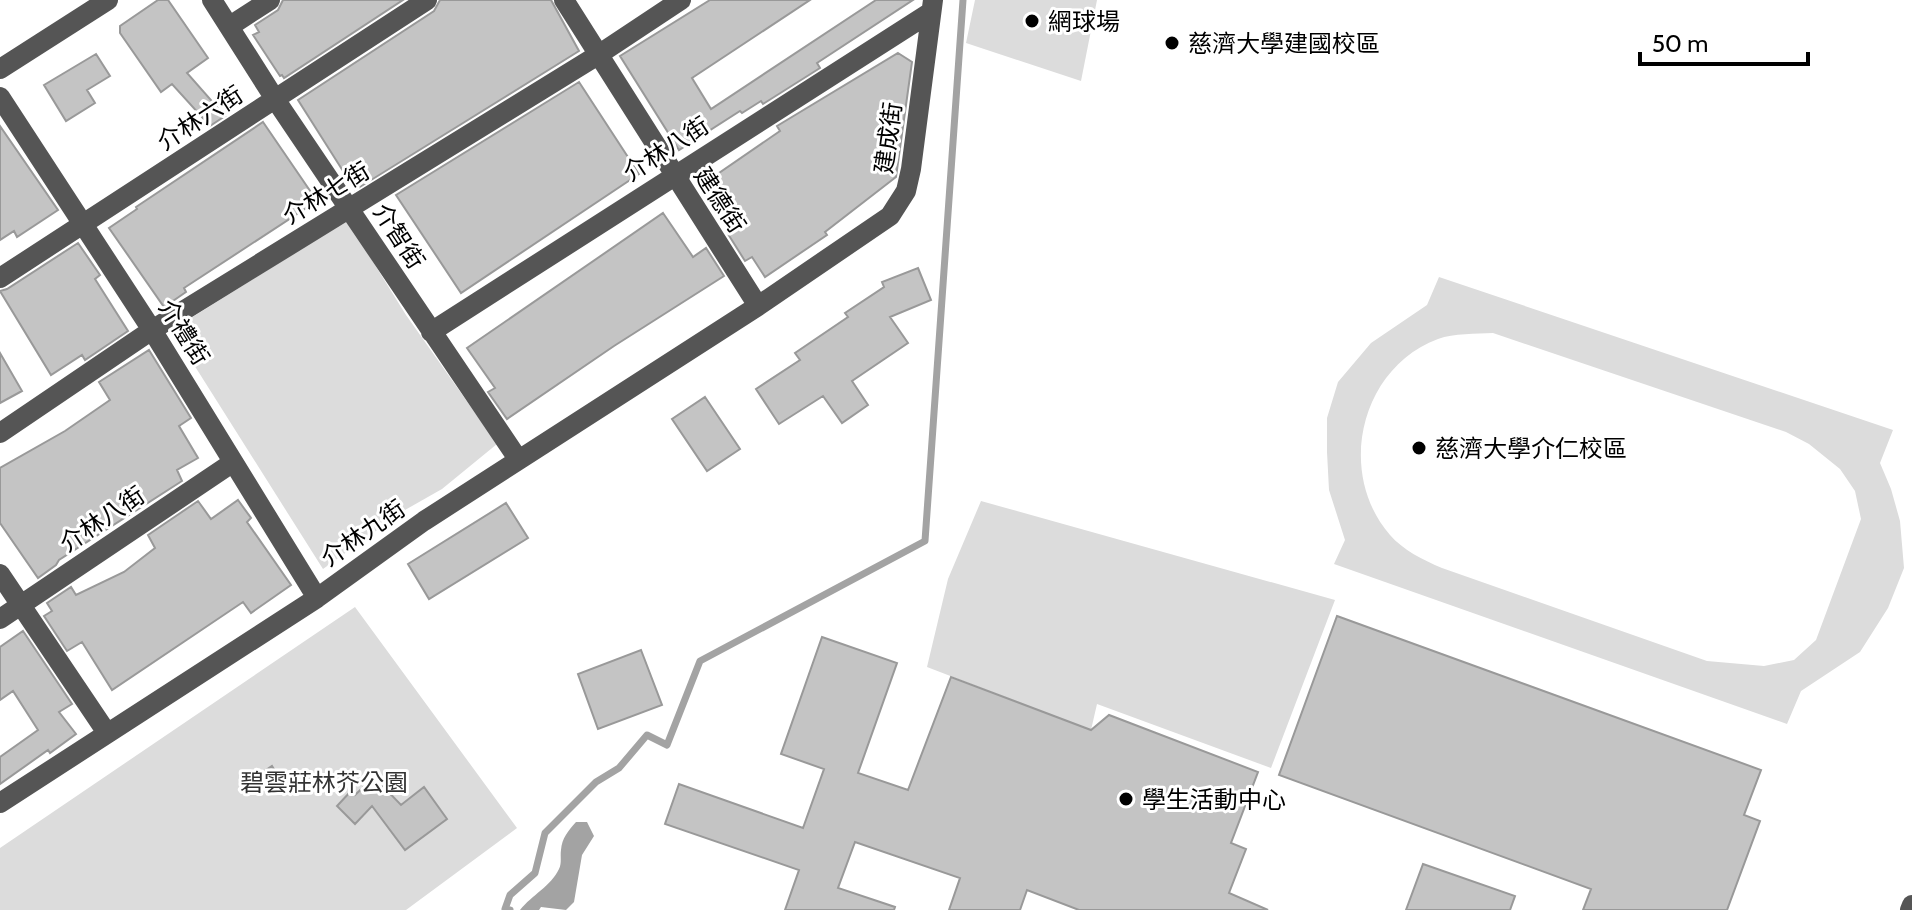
<svg xmlns="http://www.w3.org/2000/svg" width="1912" height="910" viewBox="0 0 1912 910" font-family="Cabin,'Noto Sans TC',sans-serif">
  <style>
    .green { fill: #dcdcdc; fill-rule: evenodd }
    .water { fill: #a3a3a3 }
    .lines { fill: none; stroke-linecap: round; stroke-linejoin: round }
    .stream { stroke: #a3a3a3; stroke-width: 7 }
    .building { fill: #c4c4c4; stroke: #999; stroke-width: 2 }
    .minor { stroke: #555; stroke-width: 20 }
    .poi-dot { fill: #000; stroke: #fff; stroke-width: 3 }
    .labels { text-anchor: middle; dominant-baseline: central; stroke-width: 6; stroke-linejoin: round; paint-order: stroke }
    .poi-label { font-size: 24px; fill: #000; stroke: #fff; text-anchor: start }
    .street-label { font-size: 24px; fill: #000; stroke: #fff }
    .park-label { font-size: 24px; fill: #333; stroke: #fff }
  </style>
  <rect width="100%" height="100%" fill="#fff"/>
  <path class="green" d="M 975,0 L 1097,0 L 1081,81 L 966,43 Z
    M 347,220 L 406,315 L 497,444 L 442,489 L 405,510 L 323,569 L 172,330 Z
    M 1439,277 L 1893,430 L 1880,463 L 1891,489 L 1900,521 L 1904,568 L 1888,608 L 1860,652 L 1801,691 L 1787,724 L 1334,564 L 1345,540 L 1329,490 L 1327,452 L 1327,418 L 1338,382 L 1371,343 L 1427,305 ZM 1493,333 L 1786,432 L 1809,444 L 1840,469 L 1855,491 L 1861,519 L 1816,640 L 1794,660 L 1764,666 L 1707,661 L 1442,568 C 1423,560 1403,550 1390,535 C 1336,473 1360,368 1438,339 C 1454,333 1476,334 1493,333 Z
    M 981,501 L 1335,600 L 1271,768 L 1097,704 L 1091,730 L 927,667 L 948,579 Z
    M 355,607 L 517,828 L 406,910 L 0,910 L 0,848 Z"/>
  <path class="water" d="M 576,822 L 587,822 L 594,836 L 582,855 L 574,902 L 566,910 L 541,907 L 539,910 L 520,910 C 532,895 551,886 559,869 C 562,863 560,856 561,850 C 562,838 568,831 576,822 Z"/>
  <g class="lines">
    <path class="stream" d="M 510,910 L 505,909 L 510,895 L 535,873 L 545,833 L 596,782 L 619,768 L 647,735 L 667,745 L 700,661 L 925,541 L 963,0"/>
  </g>
  <path class="building" d="M 158,0 L 168,0 L 208,58 L 187,73 L 225,116 L 210,126 L 172,84 L 161,92 L 120,33 L 120,26 Z
    M 283,0 L 403,0 L 284,78 L 282,75 L 280,76 L 253,35 L 259,32 L 255,25 L 278,10 Z
    M 440,0 L 551,0 L 579,51 L 355,190 L 298,100 L 434,11 Z
    M 710,0 L 810,0 L 692,78 L 711,109 L 876,0 L 913,0 L 817,63 L 820,68 L 763,104 L 761,101 L 742,113 L 740,111 L 679,150 L 620,56 Z
    M 898,53 L 912,62 L 896,177 L 825,232 L 827,235 L 765,277 L 752,257 L 745,261 L 728,234 L 734,229 L 703,184 L 780,131 L 777,126 Z
    M 96,54 L 110,76 L 87,90 L 95,103 L 66,121 L 44,85 Z
    M 579,82 L 639,174 L 461,293 L 396,195 Z
    M 263,122 L 317,201 L 184,288 L 186,292 L 164,307 L 109,228 L 137,209 L 136,207 Z
    M 0,126 L 58,210 L 17,237 L 14,231 L 0,240 Z
    M 663,213 L 693,257 L 706,248 L 724,276 L 614,346 L 507,419 L 488,392 L 495,388 L 467,348 Z
    M 78,243 L 100,275 L 95,279 L 128,331 L 85,360 L 82,355 L 51,375 L 0,291 L 7,289 Z
    M 918,268 L 931,300 L 890,317 L 908,343 L 852,381 L 868,405 L 842,423 L 823,396 L 779,424 L 756,389 L 800,360 L 795,353 L 848,317 L 845,313 L 884,287 L 882,282 Z
    M 149,350 L 191,418 L 179,426 L 198,458 L 177,470 L 182,481 L 59,560 L 56,565 L 38,578 L 0,523 L 0,468 L 65,431 L 110,400 L 99,382 Z
    M 0,353 L 22,391 L 0,403 Z
    M 705,397 L 740,449 L 707,471 L 672,419 Z
    M 238,500 L 251,518 L 247,522 L 291,585 L 251,613 L 243,602 L 112,690 L 82,642 L 67,651 L 44,616 L 52,611 L 47,603 L 71,587 L 76,595 L 124,572 L 155,548 L 148,535 L 198,501 L 211,519 Z
    M 506,503 L 528,538 L 429,599 L 408,564 Z
    M 1337,616 L 1761,770 L 1744,815 L 1760,821 L 1727,910 L 1583,910 L 1591,889 L 1279,775 Z
    M 23,631 L 72,704 L 59,712 L 76,734 L 50,753 L 48,750 L 0,784 L 0,757 L 38,730 L 13,691 L 0,700 L 0,647 Z
    M 822,637 L 897,663 L 858,773 L 908,790 L 951,677 L 1091,730 L 1109,715 L 1258,772 L 1231,843 L 1246,849 L 1229,893 L 1268,910 L 1079,910 L 1027,890 L 1020,910 L 949,910 L 960,878 L 855,842 L 838,888 L 895,907 L 894,910 L 785,910 L 799,870 L 665,824 L 679,784 L 803,828 L 824,769 L 781,754 Z
    M 641,650 L 662,705 L 598,729 L 578,674 Z
    M 272,766 L 282,782 L 267,791 L 257,776 Z
    M 374,777 L 401,805 L 424,787 L 447,819 L 405,850 L 372,806 L 355,824 L 337,806 L 351,791 L 355,795 Z
    M 1423,864 L 1515,896 L 1510,910 L 1406,910 Z"/>
  <g class="lines">
    <path class="minor" d="M 212,0 L 275,99 L 518,459
      M 564,0 L 758,306
      M 230,26 L 270,0
      M 0,69 L 108,0
      M 0,97 L 152,330 L 317,598
      M 0,278 L 427,0
      M 431,332 L 931,12
      M 0,433 L 152,330 L 598,55 L 681,0
      M 0,574 L 107,733
      M 0,619 L 232,463
      M 0,803 L 317,598 L 424,521 L 758,306 L 890,216 L 906,191 L 911,169 L 933,0
      M 1910,910 L 1912,905"/>
  </g>
  <g class="poi-dot">
    <circle cx="1032" cy="21" r="8"/>
    <circle cx="1172" cy="43" r="8"/>
    <circle cx="1419" cy="448" r="8"/>
    <circle cx="1126" cy="799" r="8"/>
  </g>
  <g class="labels">
    <g class="poi-label">
      <text x="1048" y="21">網球場</text>
      <text x="1188" y="43">慈濟大學建國校區</text>
      <text x="1435" y="448">慈濟大學介仁校區</text>
      <text x="1142" y="799">學生活動中心</text>
    </g>
    <g class="street-label">
      <text transform="translate(200 118) rotate(-33)">介林六街</text>
      <text transform="translate(888 138) rotate(-82)">建成街</text>
      <text transform="translate(666 149) rotate(-33)">介林八街</text>
      <text transform="translate(326 193) rotate(-31)">介林七街</text>
      <text transform="translate(720 200) rotate(57)">建德街</text>
      <text transform="translate(399 236) rotate(57)">介智街</text>
      <text transform="translate(184 332) rotate(58)">介禮街</text>
      <text transform="translate(102 519) rotate(-34)">介林八街</text>
      <text transform="translate(363 533) rotate(-35)">介林九街</text>
    </g>
    <g class="park-label">
      <text x="324" y="782">碧雲莊林芥公園</text>
    </g>
  </g>
  <path d="M1640 52v12h168v-12" fill="none" stroke="#000000" stroke-width="4"/>
  <text x="1652" y="52" font-size="24" fill="#000000" stroke="#ffffff" stroke-width="6" paint-order="stroke">50 m</text>
</svg>
